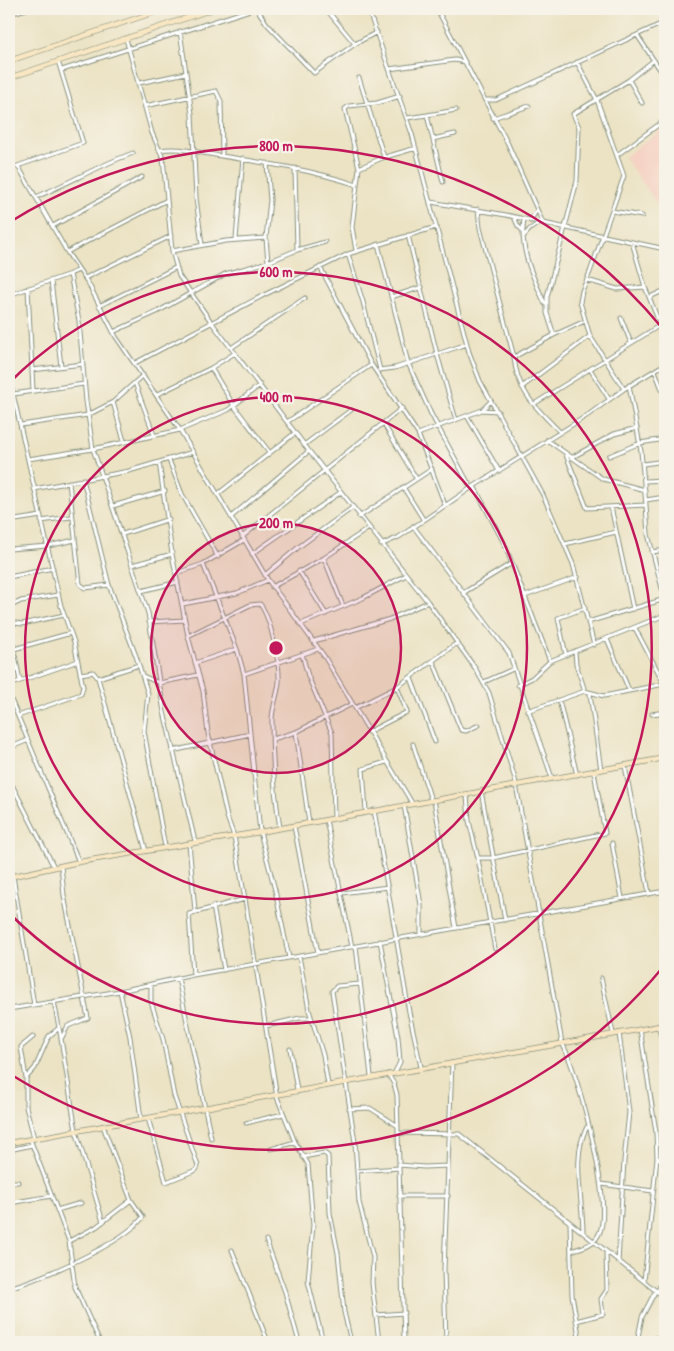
<svg xmlns="http://www.w3.org/2000/svg" width="674" height="1351" viewBox="0 0 674 1351" font-family="'Patrick Hand',sans-serif">
  <style>
    .built { fill: #f5d2c3 }
    .lines { fill: none; stroke-linecap: round; stroke-linejoin: round }
    .street-casing { stroke: #86907c; stroke-width: 5 }
    .secondary-casing { stroke: #86907c; stroke-width: 6 }
    .street { stroke: #fff; stroke-width: 3 }
    .secondary { stroke: #f9e7c3; stroke-width: 4.5 }
    .ring { fill: none; stroke: #c2185b; stroke-width: 2.5 }
    .centre { fill: #c2185b; stroke: #f7f3e8; stroke-width: 2.5 }
    .ring-label { font-size: 15px; text-anchor: middle; font-weight: bold; fill: #c2185b; stroke: #f7f3e8; stroke-width: 4.5; stroke-linejoin: round; paint-order: stroke }
  </style>
  <rect width="100%" height="100%" fill="#f7f3e8"/>
  <filter id="ink" filterUnits="userSpaceOnUse"><feTurbulence type="fractalNoise" baseFrequency=".02" numOctaves="2"/><feDisplacementMap in="SourceGraphic" scale="10" xChannelSelector="R" yChannelSelector="G"/><feConvolveMatrix kernelMatrix="1 2 1 2 8 2 1 2 1" color-interpolation-filters="sRGB"/></filter>
  <filter id="wash" filterUnits="userSpaceOnUse"><feTurbulence type="fractalNoise" baseFrequency=".0096" numOctaves="4" result="noise"/><feDisplacementMap in="SourceGraphic" scale="20" xChannelSelector="R" yChannelSelector="G"/><feGaussianBlur stdDeviation="1.12" result="paint"/><feColorMatrix in="noise" values="0 0 0 0 0 0 0 0 0 0 0 0 0 0 0 0 0 1.4 0 .05"/><feComposite in="paint" operator="in"/></filter>
  <g filter="url(#wash)">
    <rect width="100%" height="100%" fill="#ece3c5"/>
    <path class="built" d="M 665,127 L 665,214 L 624,157 Z"/>
  </g>
  <g filter="url(#ink)">
    <g class="lines">
      <defs>
        <path id="street" d="M 257,9 L 267,24 L 314,73 L 355,44 L 377,32
          M 326,9 L 355,44
          M 368,9 L 412,134 L 469,352 L 480,381 L 543,495 L 573,564 L 594,645
          M 437,9 L 508,144 L 543,223
          M 9,14 L 26,9
          M 180,31 L 192,114 L 196,198 L 202,245
          M 637,35 L 665,77
          M 126,39 L 152,133 L 163,158 L 172,251 L 179,276 L 212,323 L 309,451 L 428,602 L 475,668 L 489,693 L 515,779 L 562,1043 C 578,1072 614,1205 599,1234 C 593,1246 582,1247 571,1251
          M 577,62 L 597,100 L 624,176 L 590,272 L 582,291 L 580,302 L 590,336 L 624,389
          M 389,69 L 455,60 L 465,62
          M 62,70 L 253,9
          M 359,78 L 384,157
          M 629,80 L 642,103
          M 139,83 L 186,73
          M 486,100 L 496,100 L 665,22
          M 145,106 L 216,91 L 221,101 L 222,155
          M 427,115 L 456,110
          M 407,118 L 427,115 L 443,182
          M 493,118 L 529,106
          M 433,139 L 455,134
          M 159,150 C 178,147 191,151 209,154 C 260,162 309,169 357,185 L 352,227 L 356,251
          M 617,155 L 665,120
          M 18,166 L 67,252 L 88,283 L 116,337 L 180,430 L 268,580 L 324,656 L 412,803
          M 295,168 L 297,250
          M 359,168 L 382,158 L 416,148
          M 9,169 L 83,143 L 58,61
          M 357,185 L 359,168 L 345,109 L 349,106 L 377,103 L 400,96
          M 36,197 C 69,183 100,165 133,153
          M 431,202 L 506,215 L 665,249
          M 478,209 L 480,228 L 514,357 C 517,392 537,409 560,432
          M 612,211 L 642,216
          M 514,217 L 518,226 L 522,230
          M 524,219 C 519,249 533,277 545,304
          M 530,221 L 537,210
          M 53,226 L 142,177
          M 408,235 L 437,354 L 456,420
          M 523,237 L 530,229 L 539,223
          M 266,238 L 268,262
          M 236,239 L 243,158
          M 632,242 L 645,287 L 665,337
          M 378,244 L 408,363 L 431,414 L 471,488
          M 172,251 L 226,241 L 266,238 L 270,200 L 267,163
          M 67,252 L 167,200
          M 348,254 L 363,302 L 380,370
          M 320,267 L 371,364 L 418,434 L 445,505
          M 79,270 L 70,274 L 79,321 L 86,401 L 93,449 L 148,613 L 164,712 L 195,841
          M 85,278 L 171,236
          M 587,280 L 617,289 L 645,287
          M 51,281 L 61,366
          M 28,288 L 33,391
          M 9,295 L 70,274
          M 391,297 L 422,287
          M 650,297 L 665,290
          M 99,306 L 175,268
          M 621,318 L 631,343
          M 585,321 L 554,335 L 547,313 L 547,297 L 577,181 L 579,127 L 573,114 L 629,80 L 654,60
          M 113,332 L 157,312 L 225,274 L 268,262 L 297,250 L 325,242
          M 231,348 L 305,298
          M 235,353 L 211,368 L 234,406 L 270,453
          M 514,357 L 554,335
          M 135,363 L 264,295 L 348,254 L 436,227
          M 590,369 L 609,399
          M 32,370 L 83,364
          M 379,370 L 395,368 L 467,344
          M 655,371 L 665,397
          M 9,376 L 61,606 L 74,642 L 83,687 L 81,694 L 18,716
          M 135,383 L 154,435
          M 522,387 L 590,336
          M 13,394 L 84,384
          M 156,395 L 211,368
          M 113,402 L 124,441
          M 534,404 L 665,322
          M 482,410 L 498,411
          M 467,416 L 499,471
          M 287,422 L 371,365
          M 383,423 L 416,478
          M 21,425 L 88,415 L 113,402 L 143,375
          M 418,434 L 482,410 L 491,401
          M 547,440 L 603,479 L 645,490
          M 304,445 L 351,410
          M 566,455 L 587,508 L 646,505 L 641,451 L 629,385
          M 609,456 L 640,443 L 665,439
          M 571,458 L 614,434 L 637,428
          M 28,459 L 93,449 L 180,430 L 228,410 L 260,385
          M 169,460 L 182,494 L 218,557
          M 159,462 L 172,554 L 188,636 L 203,691 L 208,733 L 227,817 L 234,836 L 245,899 L 277,1097 L 295,1142 L 308,1164 L 313,1225 L 308,1281 L 323,1342
          M 643,464 L 665,461
          M 83,479 L 109,585 L 136,656 L 148,694 L 144,731 L 165,847
          M 645,481 L 665,480
          M 69,482 L 80,584 L 85,588 L 109,585
          M 474,486 L 504,543 L 550,661
          M 403,487 L 423,519
          M 34,489 L 129,471 L 193,452
          M 218,494 L 295,433
          M 646,500 L 665,497
          M 646,505 L 648,534 L 665,600
          M 113,506 L 165,491
          M 611,507 L 633,609
          M 231,517 L 309,451
          M 359,517 L 432,469
          M 9,521 L 41,516
          M 41,521 L 71,517
          M 413,526 L 509,653 L 552,778
          M 123,534 L 169,519
          M 242,537 L 402,408
          M 244,540 L 203,564 L 237,649 L 244,674 L 318,649
          M 565,544 L 616,532
          M 381,545 L 399,537 L 471,488 L 588,415 L 624,389 L 665,364
          M 9,549 L 48,546 L 75,540
          M 652,552 L 665,550
          M 252,554 L 341,492
          M 324,558 L 343,606
          M 132,565 L 172,554
          M 299,571 L 326,614
          M 177,573 L 203,564
          M 265,575 L 300,546 L 352,508
          M 9,577 L 53,568
          M 272,587 L 324,558 L 369,528
          M 141,591 L 178,582
          M 463,593 L 512,563
          M 525,596 L 578,577
          M 183,604 L 237,593 L 268,580
          M 9,607 L 21,601 L 58,595
          M 9,622 L 22,624 L 64,615
          M 149,622 L 185,620
          M 588,622 L 665,599
          M 301,624 L 363,598 L 406,575
          M 9,625 L 20,681
          M 635,628 L 665,685
          M 188,636 L 250,605 L 260,604 C 271,618 280,664 279,682 C 278,695 272,707 272,720 C 272,756 274,792 280,828
          M 607,639 L 629,690
          M 314,641 L 390,619 L 428,602
          M 14,649 L 71,633
          M 575,652 L 576,664 L 585,691
          M 302,654 L 308,676 L 332,733 L 334,818
          M 566,655 L 558,618 L 585,608
          M 433,661 L 461,730 L 466,731 L 479,725
          M 195,663 L 237,649
          M 80,674 L 93,672 L 98,678 L 146,851
          M 244,674 L 260,832 L 275,890 L 289,958
          M 143,676 L 159,683 L 198,675
          M 98,678 L 139,665
          M 411,678 L 435,742
          M 484,682 L 513,669
          M 9,685 L 78,661
          M 518,685 L 532,678 L 550,661 L 665,615
          M 590,694 L 601,770
          M 9,695 L 79,862
          M 559,700 L 577,775
          M 355,708 L 397,687 L 457,643
          M 527,711 L 585,691 L 604,696 L 664,684
          M 652,714 L 665,712
          M 296,732 L 309,823
          M 368,732 L 407,712 L 397,687
          M 273,739 L 296,732 L 352,704
          M 413,744 L 431,800
          M 9,748 L 26,741
          M 172,751 L 250,734
          M 625,766 L 649,893
          M 9,779 L 54,867
          M 481,791 L 505,920
          M 467,795 L 469,821 L 478,858 L 493,858 L 605,833 L 594,772
          M 434,800 L 456,928
          M 404,805 L 421,905 L 421,934
          M 374,810 L 409,1012 L 421,1067
          M 366,811 L 363,769 L 386,762
          M 326,820 L 352,947
          M 294,826 L 318,953
          M 189,843 L 195,911
          M 612,843 L 622,898
          M 478,859 L 495,949
          M 9,863 L 13,876 L 34,1005
          M 61,866 L 64,895 L 88,1018 L 68,1026 L 61,1039 L 76,1131 L 103,1222
          M 342,893 L 388,887
          M 213,906 L 224,970
          M 380,941 L 398,1037 L 400,1062 L 395,1072
          M 356,946 L 371,1076
          M 299,956 L 309,1010 L 323,1055 L 328,1085
          M 193,975 L 189,914 L 245,899
          M 178,978 L 211,1138
          M 601,978 L 613,1033
          M 360,984 L 337,986 L 332,991 L 355,1142 L 359,1202 L 373,1257 L 372,1283 L 379,1342
          M 120,991 L 130,1037 L 141,1119
          M 54,1001 L 61,1038
          M 9,1009 L 120,991 L 193,975 L 665,891
          M 266,1026 L 300,1018 L 311,1018
          M 658,1026 L 665,1049
          M 640,1029 L 656,1132 L 657,1158 L 644,1281
          M 290,1049 L 297,1090
          M 388,1074 L 394,1084 L 397,1095 L 404,1342
          M 26,1078 L 21,1047 L 33,1037
          M 349,1109 L 370,1108 L 398,1126
          M 148,1118 L 166,1182 L 196,1170 L 198,1166 L 174,1096 L 163,1039 L 151,1002 L 151,984
          M 246,1123 L 283,1114
          M 398,1133 L 459,1134 L 665,1298
          M 34,1138 L 26,1107 L 26,1078 L 35,1068 L 49,1036 L 59,1028
          M 30,1139 L 69,1241 L 75,1287 L 100,1342
          M 271,1149 L 295,1142
          M 9,1150 L 32,1145
          M 303,1157 L 324,1153 L 328,1156 L 330,1213 L 338,1253 L 344,1312 L 351,1342
          M 657,1158 L 665,1161
          M 400,1165 L 424,1167 L 448,1166
          M 357,1171 L 399,1168
          M 9,1182 L 18,1182
          M 601,1184 L 653,1191
          M 399,1196 L 448,1196
          M 9,1203 L 52,1196
          M 57,1210 L 81,1203
          M 570,1223 L 572,1295 L 580,1342
          M 583,1233 C 583,1200 571,1155 587,1127
          M 266,1240 L 285,1292 L 299,1342
          M 69,1241 L 96,1227 L 131,1200
          M 232,1250 L 268,1342
          M 618,1262 L 624,1161 L 629,1112 L 619,1033
          M 9,1288 C 42,1278 123,1244 143,1217 L 131,1200 L 103,1126
          M 658,1292 L 665,1271
          M 376,1315 L 404,1313
          M 576,1321 L 603,1314 L 601,1299 L 607,1290 L 606,1253
          M 188,1342 L 198,1342
          M 446,1342 L 444,1269 L 452,1063
          M 637,1342 L 642,1317 L 656,1290"/>
        <path id="secondary" d="M 9,61 L 164,9
          M 9,78 L 213,9
          M 9,877 L 79,862 L 260,832 L 665,758
          M 9,1143 L 665,1025
          M 635,1342 L 665,1337"/>
      </defs>
      <use href="#street" class="street-casing"/>
      <use href="#secondary" class="secondary-casing"/>
      <use href="#street" class="street"/>
      <use href="#secondary" class="secondary"/>
    </g>
  </g>
  <circle cx="276" cy="648" r="125" fill="#c2185b" fill-opacity=".12"/>
  <g class="ring">
    <circle cx="276" cy="648" r="125"/>
    <circle cx="276" cy="648" r="251"/>
    <path d="M10 382A376 376 0 1 1 10 914"/>
    <path d="M663 967A502 502 0 0 1 10 1074M10 222A502 502 0 0 1 663 329"/>
  </g>
  <circle cx="276" cy="648" r="8" class="centre"/>
  <g class="ring-label">
    <text x="276" y="151">800 m</text>
    <text x="276" y="277">600 m</text>
    <text x="276" y="402">400 m</text>
    <text x="276" y="528">200 m</text>
  </g>
  <rect width="674" height="1351" fill="none" stroke="#f7f3e8" stroke-width="30"/>
</svg>
